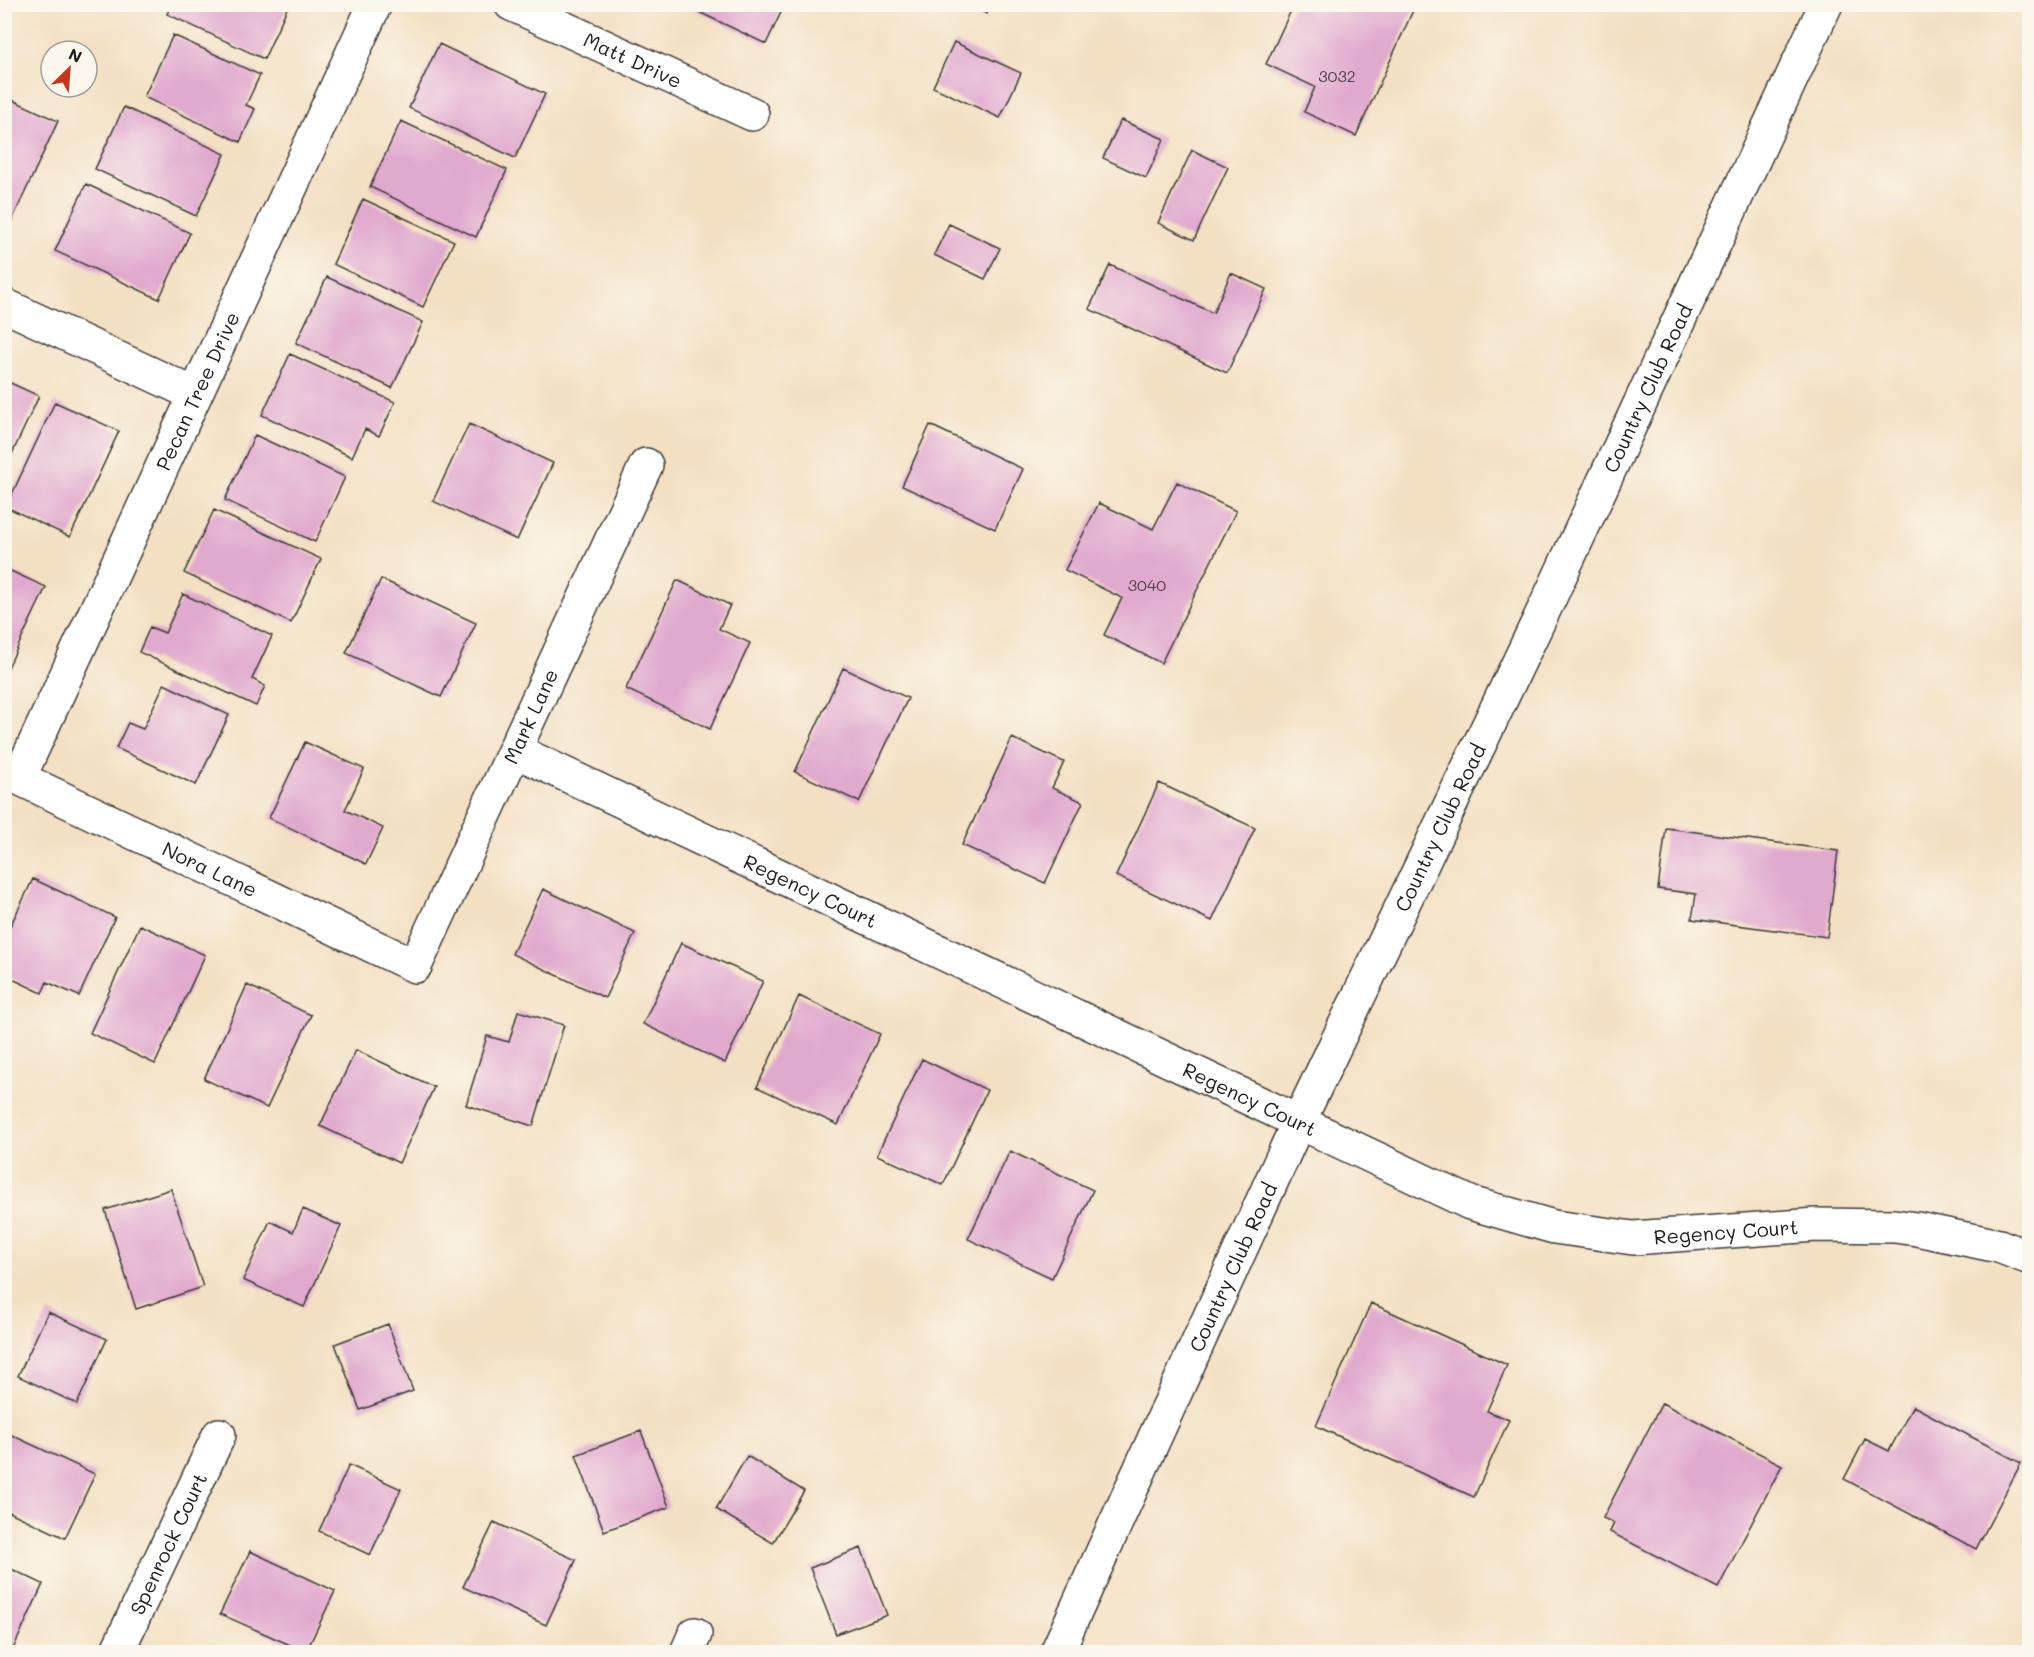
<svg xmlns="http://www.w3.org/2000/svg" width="2034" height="1657" viewBox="0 0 2034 1657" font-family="Mali,sans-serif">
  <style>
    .building { fill: #e0a9ce }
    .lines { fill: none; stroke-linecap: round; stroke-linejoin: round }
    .street-casing { stroke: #3c3935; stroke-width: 36 }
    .secondary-casing { stroke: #3c3935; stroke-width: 36 }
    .street { stroke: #fff; stroke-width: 33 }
    .secondary { stroke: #fff; stroke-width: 33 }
    .labels { text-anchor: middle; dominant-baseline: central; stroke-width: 4.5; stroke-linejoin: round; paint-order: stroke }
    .number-label { font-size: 16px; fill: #4d3f48 }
    .street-label { font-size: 20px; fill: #1c1c1c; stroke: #fbf7ec }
  </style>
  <rect width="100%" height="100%" fill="#fbf7ec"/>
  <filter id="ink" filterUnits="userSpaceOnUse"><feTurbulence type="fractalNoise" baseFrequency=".0167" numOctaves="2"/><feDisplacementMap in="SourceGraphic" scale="12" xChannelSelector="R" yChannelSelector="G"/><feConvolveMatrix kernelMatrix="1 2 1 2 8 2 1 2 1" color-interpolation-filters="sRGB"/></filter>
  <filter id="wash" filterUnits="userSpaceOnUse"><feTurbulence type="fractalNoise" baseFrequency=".008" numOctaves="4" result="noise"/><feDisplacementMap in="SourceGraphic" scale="24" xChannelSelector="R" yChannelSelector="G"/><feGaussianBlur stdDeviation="1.35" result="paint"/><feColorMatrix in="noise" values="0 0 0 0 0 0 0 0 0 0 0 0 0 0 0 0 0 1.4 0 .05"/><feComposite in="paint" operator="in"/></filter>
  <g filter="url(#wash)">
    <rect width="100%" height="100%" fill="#f3e0c3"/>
    <g id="blocks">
      <path class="building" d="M 172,4 L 289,4 L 264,59 L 167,14 Z
        M 682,4 L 785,4 L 766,44 Z
        M 965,4 L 991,4 L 987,14 Z
        M 1294,4 L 1412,4 L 1415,6 L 1356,136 L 1304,112 L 1315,87 L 1266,64 Z
        M 173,35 L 260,75 L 246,105 L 255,109 L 240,142 L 144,97 Z
        M 954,42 L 1021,73 L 1000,118 L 933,87 Z
        M 439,44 L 545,94 L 515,158 L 409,108 Z
        M 4,96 L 58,121 L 12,220 L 4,217 Z
        M 124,107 L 225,154 L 196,216 L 95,169 Z
        M 1121,120 L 1164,139 L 1146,178 L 1103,158 Z
        M 401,121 L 507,170 L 476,237 L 370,187 Z
        M 1192,150 L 1228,167 L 1194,240 L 1158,223 Z
        M 86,184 L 190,233 L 159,299 L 55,251 Z
        M 363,199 L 454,241 L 423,307 L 333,264 Z
        M 949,224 L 1000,248 L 985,279 L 934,255 Z
        M 1110,265 L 1213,313 L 1231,273 L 1266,289 L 1227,373 L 1089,309 Z
        M 327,277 L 423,322 L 392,388 L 296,343 Z
        M 290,354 L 395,402 L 379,436 L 365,429 L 352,457 L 262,415 Z
        M 4,380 L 39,396 L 4,471 Z
        M 55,402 L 119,431 L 70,537 L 6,507 Z
        M 469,424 L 553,463 L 517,540 L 433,501 Z
        M 930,425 L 1023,469 L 995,529 L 902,486 Z
        M 255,435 L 345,477 L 315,542 L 225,500 Z
        M 1177,482 L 1236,511 L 1161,663 L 1104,635 L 1122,598 L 1065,570 L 1099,503 L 1153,529 Z
        M 214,510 L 321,559 L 291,623 L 184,573 Z
        M 4,568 L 46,587 L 4,676 Z
        M 381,579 L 476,623 L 441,697 L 346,653 Z
        M 677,580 L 730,605 L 719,629 L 750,643 L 710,729 L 626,689 Z
        M 183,594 L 272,636 L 252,679 L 265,686 L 256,706 L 139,652 L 150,627 L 165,633 Z
        M 843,668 L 908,698 L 859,802 L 795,772 Z
        M 164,684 L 229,715 L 196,785 L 116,748 L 128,723 L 143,729 Z
        M 1012,738 L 1064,762 L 1052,788 L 1083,802 L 1045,883 L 962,845 Z
        M 305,742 L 364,769 L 345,810 L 383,828 L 366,864 L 269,818 Z
        M 1159,783 L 1255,828 L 1212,921 L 1116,876 Z
        M 1666,828 L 1838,851 L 1827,937 L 1692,919 L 1696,894 L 1658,889 Z
        M 33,879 L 115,917 L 79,996 L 47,982 L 42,993 L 4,975 L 4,939 Z
        M 543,889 L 635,933 L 605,998 L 512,954 Z
        M 140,925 L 205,955 L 155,1064 L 90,1033 Z
        M 681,943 L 763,981 L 725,1063 L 643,1024 Z
        M 247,985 L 311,1015 L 267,1108 L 204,1079 Z
        M 799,996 L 880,1034 L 838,1125 L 757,1087 Z
        M 518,1011 L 564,1025 L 533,1126 L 466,1105 L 487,1036 L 509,1042 Z
        M 356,1050 L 434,1087 L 399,1163 L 320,1126 Z
        M 922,1059 L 987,1090 L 943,1185 L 877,1155 Z
        M 1010,1151 L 1093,1190 L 1052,1278 L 968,1239 Z
        M 171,1189 L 203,1287 L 136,1309 L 105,1210 Z
        M 303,1209 L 341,1226 L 304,1307 L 243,1280 L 270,1221 L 293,1232 Z
        M 1371,1303 L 1507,1365 L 1487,1411 L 1509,1420 L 1474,1497 L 1316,1426 Z
        M 48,1312 L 107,1339 L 77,1404 L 18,1376 Z
        M 388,1324 L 413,1391 L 360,1410 L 335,1344 Z
        M 1662,1403 L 1782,1465 L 1718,1588 L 1610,1532 L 1614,1523 L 1603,1518 Z
        M 1913,1406 L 2021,1463 L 1976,1549 L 1844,1479 L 1865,1439 L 1889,1451 Z
        M 641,1431 L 669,1507 L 604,1531 L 576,1455 Z
        M 5,1432 L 95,1474 L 65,1538 L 5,1510 Z
        M 747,1456 L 804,1491 L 773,1543 L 716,1509 Z
        M 349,1465 L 401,1489 L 370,1555 L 319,1531 Z
        M 494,1522 L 576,1560 L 546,1625 L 463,1587 Z
        M 861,1548 L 887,1615 L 836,1634 L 810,1568 Z
        M 250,1551 L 335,1591 L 306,1652 L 220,1614 Z
        M 5,1566 L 43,1584 L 13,1649 L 5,1645 Z"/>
    </g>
  </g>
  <g filter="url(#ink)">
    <use href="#blocks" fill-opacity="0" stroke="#3c3935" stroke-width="1.5"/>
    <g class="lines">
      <defs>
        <g id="street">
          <path id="s1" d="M 511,4 L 752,114"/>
          <path d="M 4,305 L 194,394"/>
          <path id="s2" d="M 516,751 L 1470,1203 L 1554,1227 L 1633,1238 L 1816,1225 L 1894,1226 L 1917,1229 L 1999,1246 L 2030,1258"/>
          <path id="s3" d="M 4,771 L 415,966 L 646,465"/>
          <path id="s4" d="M 19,778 L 375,4"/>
          <path id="s5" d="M 117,1652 L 219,1435"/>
          <path d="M 687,1652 L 695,1634"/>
        </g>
        <g id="secondary">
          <path id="s6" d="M 1057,1652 L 1299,1121 L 1551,595 L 1826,4"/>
        </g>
      </defs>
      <use href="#street" class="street-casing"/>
      <use href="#secondary" class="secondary-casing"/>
      <use href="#street" class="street"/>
      <use href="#secondary" class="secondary"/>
    </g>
  </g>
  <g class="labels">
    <g class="number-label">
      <text x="1337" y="75">3032</text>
      <text x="1147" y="584">3040</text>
    </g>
    <g class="street-label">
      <text stroke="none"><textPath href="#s1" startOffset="134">Matt Drive</textPath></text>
      <text stroke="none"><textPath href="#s6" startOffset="1395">Country Club Road</textPath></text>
      <text stroke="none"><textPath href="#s4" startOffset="426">Pecan Tree Drive</textPath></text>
      <text stroke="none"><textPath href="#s3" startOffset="730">Mark Lane</textPath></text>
      <text stroke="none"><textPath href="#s6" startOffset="909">Country Club Road</textPath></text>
      <text stroke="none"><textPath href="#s3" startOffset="228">Nora Lane</textPath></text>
      <text stroke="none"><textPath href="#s2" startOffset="326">Regency Court</textPath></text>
      <text stroke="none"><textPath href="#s2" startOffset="812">Regency Court</textPath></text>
      <text stroke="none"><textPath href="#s2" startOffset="1316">Regency Court</textPath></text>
      <text stroke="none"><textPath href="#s6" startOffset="423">Country Club Road</textPath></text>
      <text stroke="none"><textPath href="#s5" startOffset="120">Spenrock Court</textPath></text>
    </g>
  </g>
  <rect width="2034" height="1657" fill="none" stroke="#fbf7ec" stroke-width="24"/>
  <g transform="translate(69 69) rotate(25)"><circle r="28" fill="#fbf7ec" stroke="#a29f99" stroke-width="1.5"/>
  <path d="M0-4.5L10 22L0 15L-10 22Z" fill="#c8321e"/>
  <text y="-9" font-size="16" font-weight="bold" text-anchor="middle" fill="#1c1c1c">N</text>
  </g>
</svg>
